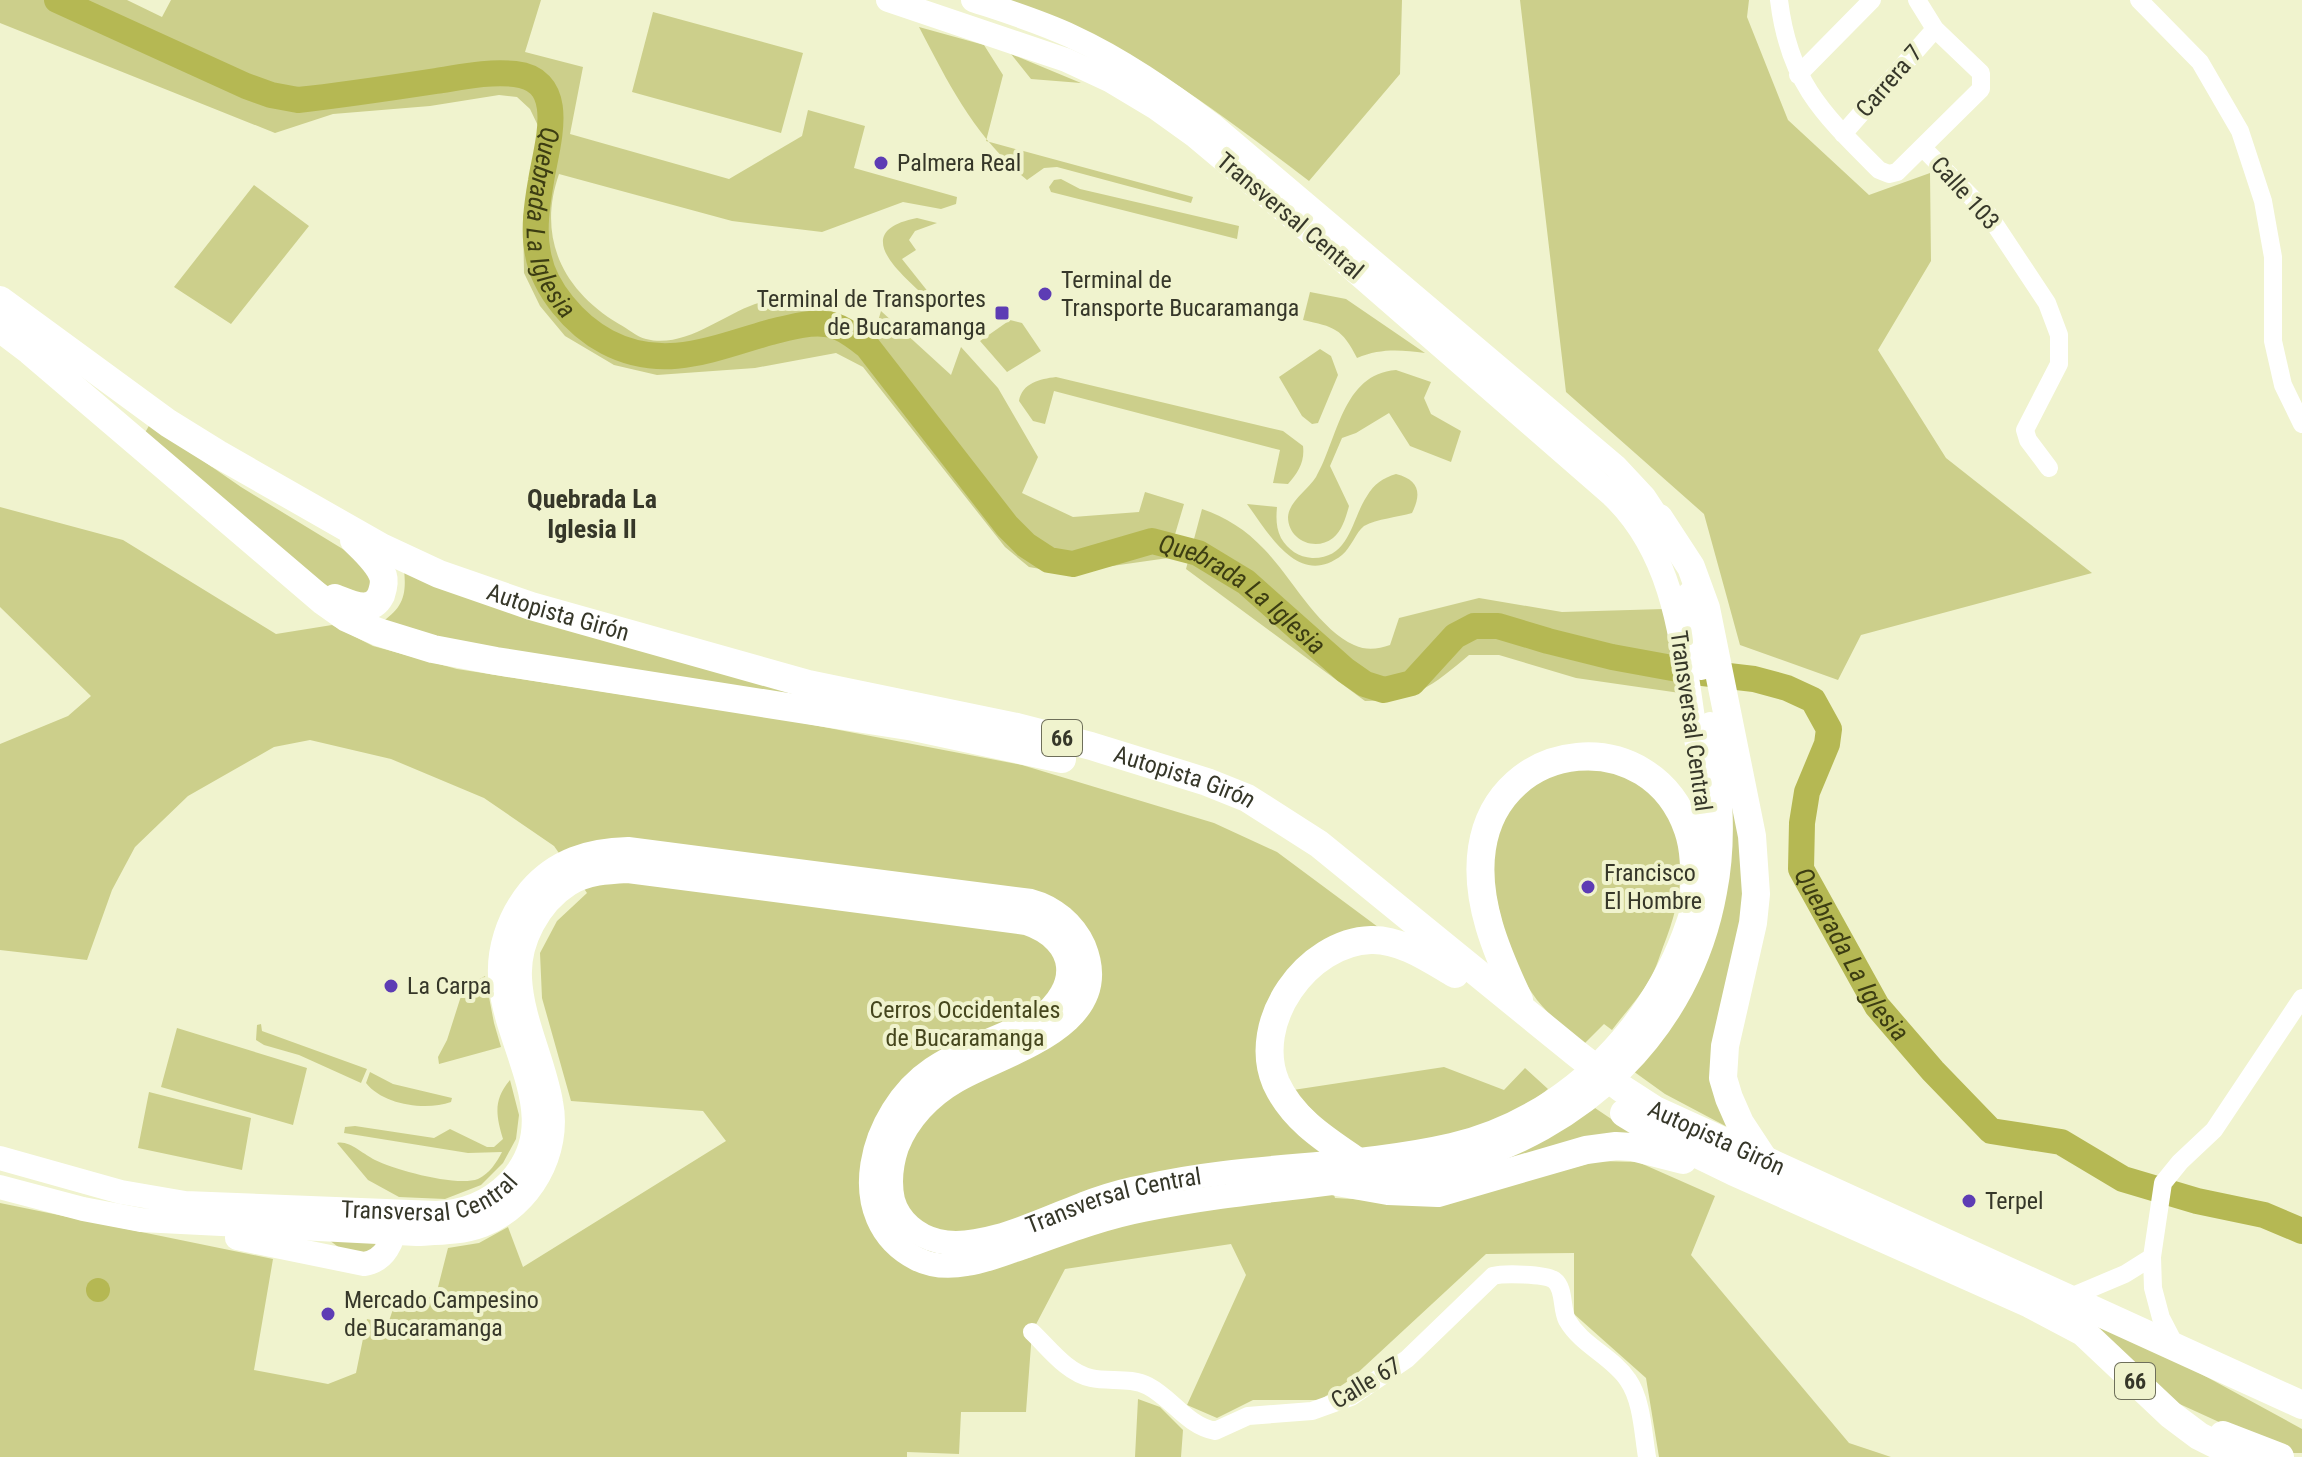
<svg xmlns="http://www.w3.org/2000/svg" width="2302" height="1457" viewBox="0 0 2302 1457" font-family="'Roboto Condensed',sans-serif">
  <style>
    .green { fill: #cccf8b }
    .water { fill: #b5b853 }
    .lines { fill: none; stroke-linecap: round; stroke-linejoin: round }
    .river { stroke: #b5b853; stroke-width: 26 }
    .minor { stroke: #fff; stroke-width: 18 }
    .major { stroke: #fff; stroke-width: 24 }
    .highway { stroke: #fff; stroke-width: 28 }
    .poi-dot { fill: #5d3cb4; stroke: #f0f3ce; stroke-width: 3 }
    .labels { text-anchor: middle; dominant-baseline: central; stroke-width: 8; stroke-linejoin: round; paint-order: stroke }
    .shield { fill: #f0f3ce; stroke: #6e6f5a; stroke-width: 2 }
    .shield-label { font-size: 22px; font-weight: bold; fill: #363729 }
    .street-label { font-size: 24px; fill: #363729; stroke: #f0f3ce }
    .poi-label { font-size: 24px; fill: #363729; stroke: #f0f3ce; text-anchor: start }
    .park-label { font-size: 24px; fill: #45461d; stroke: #f0f3ce }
    .water-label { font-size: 26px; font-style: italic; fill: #3c3d12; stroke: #f0f3ce }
    .neighbourhood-label { font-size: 26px; font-weight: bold; fill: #363729; stroke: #f0f3ce }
  </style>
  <rect width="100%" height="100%" fill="#f0f3ce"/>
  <path class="green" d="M 0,0 L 127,0 L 162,17 L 171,0 L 541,0 L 525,52 L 583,67 L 570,134 L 729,179 L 802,136 L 808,110 L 865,126 L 854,168 L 957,197 L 956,204 L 941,209 L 903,202 L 822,232 L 732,221 L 559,174 C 537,237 562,290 619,324 C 627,328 637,337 646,339 C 684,349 721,316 755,304 C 777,297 799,302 821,308 C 840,313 860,323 873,338 L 881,311 L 951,375 L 961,347 L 998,388 L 1038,457 L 1022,493 L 1073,517 L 1139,512 L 1145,492 L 1184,504 L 1168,558 L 1063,573 L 1029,567 L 1005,547 L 863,367 L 836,353 L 755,368 L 657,375 L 614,365 L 565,336 L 540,306 L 524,273 L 523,217 L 541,132 L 530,109 L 517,97 L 499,95 L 430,106 L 333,114 L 275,133 L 0,23 Z
    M 1007,0 L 1402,0 L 1400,74 L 1309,181 C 1211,107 1126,40 1007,0 Z
    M 1520,0 L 1749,0 L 1747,17 L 1788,120 L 1869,195 L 1930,173 L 1931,261 L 1878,350 L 1946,458 L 2092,573 L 1861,635 L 1838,680 L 1740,645 L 1704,514 L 1566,392 Z
    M 653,12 L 803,53 L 781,133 L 632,92 Z
    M 919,27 L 984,45 L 1003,75 L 986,141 L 1193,197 L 1191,203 L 1057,167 L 1044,168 L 1027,180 C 973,134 951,88 919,27 Z
    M 1011,54 L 1081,83 L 1031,79 Z
    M 1061,179 L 1080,189 L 1239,226 L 1237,239 L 1051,192 L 1049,187 L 1054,180 Z
    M 254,185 L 309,226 L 231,324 L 174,287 Z
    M 917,218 L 937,223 L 915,231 L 909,240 L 916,250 L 902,259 L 933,298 L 930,301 C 904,276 846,232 917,218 Z
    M 1310,292 L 1346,299 L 1425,353 C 1401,350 1381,348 1357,358 C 1342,328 1334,327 1303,320 Z
    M 1010,320 L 1022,323 L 1041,351 L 1007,372 L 980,341 Z
    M 1320,349 L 1331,356 L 1338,375 L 1318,423 L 1312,424 L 1302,416 L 1279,377 Z
    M 1396,370 L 1431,382 L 1424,398 L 1431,414 L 1461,431 L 1451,462 L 1410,446 L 1389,413 L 1356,433 L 1342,438 L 1330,466 L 1349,506 C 1346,517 1342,531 1333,538 C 1315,552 1288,540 1288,517 C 1289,501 1308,490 1316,477 C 1338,439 1342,374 1396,370 Z
    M 1056,377 L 1283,431 L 1303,446 C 1305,462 1298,473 1288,484 L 1273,483 L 1280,450 L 1054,391 L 1045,424 L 1033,421 L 1019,401 C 1022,383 1040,379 1056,377 Z
    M 150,424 L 241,487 L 351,554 L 373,578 L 367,595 L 334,590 L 309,574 L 143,436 Z
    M 1396,474 C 1419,480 1422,493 1412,513 C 1398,517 1377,519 1364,526 C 1356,532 1351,548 1342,555 C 1299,589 1269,534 1247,504 L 1277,507 C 1276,518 1276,528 1281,538 C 1288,550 1299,557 1312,558 C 1350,559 1351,520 1367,496 C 1374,484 1383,478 1396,474 Z
    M 0,507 L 123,540 L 276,634 L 332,625 L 373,646 L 457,669 L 787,720 L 1022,765 L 1214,823 L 1277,852 L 1378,927 L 1335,937 L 1261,1038 L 1320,1148 L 1335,1198 L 1438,1204 L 1598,1161 L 1638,1162 L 1715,1196 L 1691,1255 L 1849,1443 L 1891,1457 L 1659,1457 L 1646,1378 L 1574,1314 L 1574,1253 L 1486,1254 L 1351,1379 L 1320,1400 L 1253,1400 L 1217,1418 L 1187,1405 L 1246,1275 L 1231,1244 L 1065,1269 L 1032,1332 L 1026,1412 L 961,1412 L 959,1454 L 907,1452 L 907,1457 L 0,1457 L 0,1203 L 273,1259 L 254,1370 L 328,1384 L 356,1373 L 367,1319 L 388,1324 L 393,1309 L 436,1295 L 448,1248 L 479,1243 L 508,1227 L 523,1267 L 726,1141 L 703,1111 L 571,1101 L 542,998 L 540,953 L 557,921 L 587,893 L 554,846 L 484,798 L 391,759 L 310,740 L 274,747 L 188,796 L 135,847 L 112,890 L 87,960 L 0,950 L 0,744 L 68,716 L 91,696 L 0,607 Z
    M 1202,509 C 1226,517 1246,530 1264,549 C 1291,577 1319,630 1354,645 C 1367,651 1378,649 1390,645 L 1399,618 L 1479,598 L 1562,612 L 1664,609 L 1680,693 L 1576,678 L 1499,655 L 1469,655 C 1432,686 1415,701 1365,701 L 1186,569 Z
    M 404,570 L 837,705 L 520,656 L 379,624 C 402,609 407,597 404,570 Z
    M 1583,766 C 1598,769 1617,771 1630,778 C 1696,815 1687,888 1663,947 C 1659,958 1655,971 1649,981 C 1639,998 1624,1014 1612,1030 L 1604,1024 L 1584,1044 C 1566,1028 1545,1013 1532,993 C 1508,959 1476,854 1502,817 C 1521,789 1551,773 1583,766 Z
    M 1726,780 L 1748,871 L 1733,1130 L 1665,1094 L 1633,1071 Z
    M 485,976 L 494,1023 L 501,1047 L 439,1064 L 438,1057 L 447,1040 L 462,993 L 467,986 Z
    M 261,1024 L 262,1031 L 367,1069 L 361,1083 L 299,1055 L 264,1045 L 256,1040 L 257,1025 Z
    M 177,1028 L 307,1068 L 293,1125 L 161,1087 Z
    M 1444,1067 L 1504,1090 L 1525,1068 L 1548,1089 L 1526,1107 L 1445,1140 L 1359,1149 L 1337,1136 L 1293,1090 Z
    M 370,1072 L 393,1084 L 452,1098 L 451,1102 C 426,1111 383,1105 366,1083 Z
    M 510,1080 L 519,1115 L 516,1139 L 503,1163 L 481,1185 L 445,1199 L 399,1197 L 368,1180 L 337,1143 C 349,1140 364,1155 375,1160 C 395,1170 457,1187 478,1179 C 489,1174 497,1162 502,1152 L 468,1153 L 344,1133 L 345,1127 L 355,1126 L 434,1138 L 450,1129 L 487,1147 L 494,1147 L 503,1139 C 496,1115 493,1100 510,1080 Z
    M 149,1092 L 251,1118 L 242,1170 L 138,1148 Z
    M 1595,1108 L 1635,1135 L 1471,1175 Z
    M 329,1240 L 381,1241 L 373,1251 L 349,1255 Z
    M 2076,1320 L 2137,1339 L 2302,1429 L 2302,1453 L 2287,1453 L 2173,1401 Z
    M 1138,1399 L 1160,1407 L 1183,1430 L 1181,1457 L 1135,1457 Z"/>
  <path class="water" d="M86 1290a12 12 0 1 1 24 0a12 12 0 1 1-24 0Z"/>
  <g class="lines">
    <path class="river" id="s1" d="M 57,0 L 246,86 L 271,95 L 298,100 C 344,95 390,88 436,81 C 462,77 489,71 515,74 C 570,80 546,147 541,181 C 537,204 533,231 538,254 C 544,289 575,325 607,342 C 664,372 714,348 771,332 C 788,328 807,322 825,324 C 841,325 855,337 867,346 L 1007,526 L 1026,545 L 1049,560 L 1073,564 L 1152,541 L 1198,553 L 1246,582 L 1345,670 L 1365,684 L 1384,690 L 1412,683 L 1455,636 L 1474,626 L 1498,626 L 1548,641 L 1612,657 L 1694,672 L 1754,679 L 1787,688 L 1813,700 L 1829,729 L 1827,744 L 1807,792 L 1802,823 L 1801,869 L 1877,1006 L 1933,1071 L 1991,1131 L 2061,1142 L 2123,1179 L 2197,1201 L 2264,1215 L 2302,1231"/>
    <path class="minor" d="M 1779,0 C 1789,83 1823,114 1879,170 L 1889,174 L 1897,172 L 1981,89 L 1981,73 L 1935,29 L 1917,0
      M 2139,0 L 2200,62 L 2240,131 L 2263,201 L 2273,257 L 2273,341 L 2283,385 L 2302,424
      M 1798,75 L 1872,0
      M 1843,134 L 1935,29
      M 1923,148 L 1988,214 L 2047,303 L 2059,335 L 2059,364 L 2025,430 L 2028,440 L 2049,468
      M 2068,1298 L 2125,1274 L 2152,1257
      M 1032,1332 C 1049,1348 1067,1373 1091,1378 C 1109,1382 1131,1377 1148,1386 C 1173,1399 1186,1425 1215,1431 L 1248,1416 L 1312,1411 L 1351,1397 L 1407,1359 L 1493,1276 C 1504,1273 1545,1274 1554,1280 C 1565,1288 1561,1308 1567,1320 C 1582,1346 1612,1356 1628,1380 C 1642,1400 1643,1433 1647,1457
      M 2175,1345 L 2161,1318 L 2153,1288 L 2152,1257 L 2163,1183 L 2180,1162 L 2214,1130 L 2302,998"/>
    <g class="major">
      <path d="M 973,0 C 1006,11 1039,21 1071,36 C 1121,59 1167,91 1211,124 L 1616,467 L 1644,497 L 1668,533"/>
      <path d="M 1689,594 L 1701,668"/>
      <path id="s2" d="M 0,1158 L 121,1192 L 185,1203 L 436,1213 C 464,1212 488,1203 508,1183 C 566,1123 509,1055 501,987 C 496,952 508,917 530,890 C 556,860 589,850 628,849 L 1031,901 C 1054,907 1074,924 1084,946 C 1117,1027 1006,1052 956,1081 C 930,1096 908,1119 897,1147 C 891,1165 889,1182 893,1200 C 899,1221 917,1236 938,1241 C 983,1252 1051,1215 1094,1200 C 1111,1194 1129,1189 1147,1186 C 1247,1163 1352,1168 1452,1145 C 1596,1111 1700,974 1706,828 C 1707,798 1700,768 1696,738 C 1682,652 1679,559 1612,495 L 1319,240 L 1195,136 L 1156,108 L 1111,81 L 1066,60 L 888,0"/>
      <path d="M 0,1187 L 83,1209 L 141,1220 L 417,1234 C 439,1233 462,1233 483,1225 C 531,1206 561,1152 551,1102 C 544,1061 522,1020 520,978 C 518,942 539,903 569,884 C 587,873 608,872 628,871 L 1026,923 C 1079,941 1081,988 1038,1019 C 1005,1035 962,1049 932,1069 C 871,1110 839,1219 917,1259 C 933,1267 951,1267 967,1264 C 987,1261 1005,1253 1024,1247 C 1063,1233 1102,1218 1143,1210 C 1205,1197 1269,1191 1332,1183 C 1371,1178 1410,1175 1448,1166 C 1582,1132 1690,1031 1715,892 C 1726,836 1720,781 1710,724"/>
      <path d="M 237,1238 L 364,1264 C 385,1261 394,1241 395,1222"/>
    </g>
    <g class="highway">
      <path id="s3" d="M 0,300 L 168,423 L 218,454 L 381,547 L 439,574 L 531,606 L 808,684 L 1017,727 L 1091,746 L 1207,782 L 1247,798 L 1319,844 L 1577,1054 L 1621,1088 L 1655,1110 L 2302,1405"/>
      <path d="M 0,328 L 30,351 L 323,601 L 347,618 L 378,632 L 433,649 L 496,661 L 914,727 L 1062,759"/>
      <path d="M 1659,518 L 1691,567 L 1706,608 L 1752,836 L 1756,894 L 1753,923 L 1725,1046 L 1723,1078 L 1729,1098 L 1740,1123 L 1765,1161"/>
      <path d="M 335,598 C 351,604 371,615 381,595 C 383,589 385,582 383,576 C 378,562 364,550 354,540"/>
      <path d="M 1519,1000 C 1497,953 1474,900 1482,848 C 1499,737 1651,722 1688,830 C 1696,853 1694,879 1694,903"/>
      <path d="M 1624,1113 L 1668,1140 L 1734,1172 L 2030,1304 L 2083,1332 L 2171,1415 L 2199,1436 L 2241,1457"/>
      <path d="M 1354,1159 C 1323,1138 1292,1118 1276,1083 C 1250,1022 1307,942 1371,940 C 1401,939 1431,960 1455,974"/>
      <path d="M 1337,1182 L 1388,1191 L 1438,1193 L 1586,1150 L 1616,1146 L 1632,1147 L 1683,1160"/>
      <path d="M 2223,1435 L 2280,1457"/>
    </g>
  </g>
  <g class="poi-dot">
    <circle cx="881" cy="163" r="8"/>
    <circle cx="1045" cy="294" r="8"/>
    <rect x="994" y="305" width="16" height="16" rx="4"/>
    <circle cx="1588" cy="887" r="8"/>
    <circle cx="391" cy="986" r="8"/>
    <circle cx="1969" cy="1201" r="8"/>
    <circle cx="328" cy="1314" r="8"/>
  </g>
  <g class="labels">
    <g class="shield">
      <rect x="1042" y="720" width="40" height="36" rx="6"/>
      <rect x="2115" y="1363" width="40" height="36" rx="6"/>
    </g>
    <g class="shield-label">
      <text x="1062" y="738">66</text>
      <text x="2135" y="1381">66</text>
    </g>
    <g class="street-label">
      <text transform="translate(1889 81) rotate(-49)">Carrera 7</text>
      <text transform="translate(1965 193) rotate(48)">Calle 103</text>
      <text transform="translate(1290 216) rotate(40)">Transversal Central</text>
      <text stroke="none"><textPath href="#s3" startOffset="644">Autopista Girón</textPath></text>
      <text transform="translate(1691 721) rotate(82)">Transversal Central</text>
      <text stroke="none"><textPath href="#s3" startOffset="1292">Autopista Girón</textPath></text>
      <text stroke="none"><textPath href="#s3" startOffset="1940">Autopista Girón</textPath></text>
      <text stroke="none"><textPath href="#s2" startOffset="438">Transversal Central</textPath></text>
      <text stroke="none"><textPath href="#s2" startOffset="2020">Transversal Central</textPath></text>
      <text transform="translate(1366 1383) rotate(-31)">Calle 67</text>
    </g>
    <g class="poi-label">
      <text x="897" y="163">Palmera Real</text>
      <text x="1061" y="280">Terminal de<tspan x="1061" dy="28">Transporte Bucaramanga</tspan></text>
      <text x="986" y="299" text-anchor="end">Terminal de Transportes<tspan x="986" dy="28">de Bucaramanga</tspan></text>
      <text x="1604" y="873">Francisco<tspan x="1604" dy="28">El Hombre</tspan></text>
      <text x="407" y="986">La Carpa</text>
      <text x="1985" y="1201">Terpel</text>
      <text x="344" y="1300">Mercado Campesino<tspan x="344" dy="28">de Bucaramanga</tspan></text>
    </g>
    <g class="park-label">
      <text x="965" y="1010">Cerros Occidentales<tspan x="965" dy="28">de Bucaramanga</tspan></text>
    </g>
    <g class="water-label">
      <text stroke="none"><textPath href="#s1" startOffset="652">Quebrada La Iglesia</textPath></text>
      <text stroke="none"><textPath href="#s1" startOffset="1564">Quebrada La Iglesia</textPath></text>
      <text stroke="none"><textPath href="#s1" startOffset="2478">Quebrada La Iglesia</textPath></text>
    </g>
    <g class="neighbourhood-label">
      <text x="592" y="499">Quebrada La<tspan x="592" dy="30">Iglesia II</tspan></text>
    </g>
  </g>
</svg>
